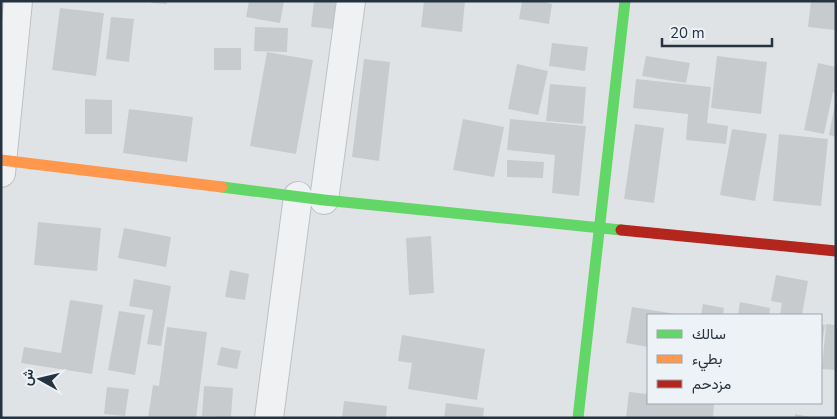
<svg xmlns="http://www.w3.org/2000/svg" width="837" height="419" viewBox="0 0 837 419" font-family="'Nunito Sans',Vazirmatn,sans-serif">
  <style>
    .building { fill: #c8cbce }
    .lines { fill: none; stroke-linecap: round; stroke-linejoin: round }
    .street-casing { stroke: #bec1c3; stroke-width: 30 }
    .street { stroke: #eff1f2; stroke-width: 28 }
    .fast { stroke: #63d668; stroke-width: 11 }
    .slow { stroke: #ff974d; stroke-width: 11 }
    .jam { stroke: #b3261e; stroke-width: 11 }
  </style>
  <rect width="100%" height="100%" fill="#e0e3e5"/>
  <path class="building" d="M 151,1 L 167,1 L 167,4 L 151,3 Z
    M 249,1 L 284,1 L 280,23 L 246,17 Z
    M 314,1 L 336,1 L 333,29 L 311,27 Z
    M 424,1 L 465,1 L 462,32 L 421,27 Z
    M 522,1 L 540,1 L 552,4 L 549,24 L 519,19 Z
    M 811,1 L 836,1 L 836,30 L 808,27 Z
    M 60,8 L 104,13 L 96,76 L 52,70 Z
    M 111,17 L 134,19 L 129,62 L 106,59 Z
    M 255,27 L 288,28 L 287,52 L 254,51 Z
    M 552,43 L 588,47 L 585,71 L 549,66 Z
    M 214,48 L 241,48 L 241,70 L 214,70 Z
    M 267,52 L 313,60 L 296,154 L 250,146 Z
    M 646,56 L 690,63 L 686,83 L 642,76 Z
    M 717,56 L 767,62 L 761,114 L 711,108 Z
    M 364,59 L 390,62 L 379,161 L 352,157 Z
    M 818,63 L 836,67 L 836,93 L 833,92 L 824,134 L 804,130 Z
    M 517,64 L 548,71 L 538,115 L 508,109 Z
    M 636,79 L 711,87 L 707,123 L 728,126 L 726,144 L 686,140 L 688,114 L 633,108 Z
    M 550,84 L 586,87 L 583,124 L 546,121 Z
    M 85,99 L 112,100 L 112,134 L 85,134 Z
    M 835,104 L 836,105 L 836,137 L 829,135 Z
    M 129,109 L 193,117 L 187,162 L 123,153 Z
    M 463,119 L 504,127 L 494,177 L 453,170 Z
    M 510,119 L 586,126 L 579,196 L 552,193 L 555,155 L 507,150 Z
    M 635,124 L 664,128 L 654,203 L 624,199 Z
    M 732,129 L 767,134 L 755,201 L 720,195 Z
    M 779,134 L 828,139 L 821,206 L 773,201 Z
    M 507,160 L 544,162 L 543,178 L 507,177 Z
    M 38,222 L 101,228 L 97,271 L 34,265 Z
    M 124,228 L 171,237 L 166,267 L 118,258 Z
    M 431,236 L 434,293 L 409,295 L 406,238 Z
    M 230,270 L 249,274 L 245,300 L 225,297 Z
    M 776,275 L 808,281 L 802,315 L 780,315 L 782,303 L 771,301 Z
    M 134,279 L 171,286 L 161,346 L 147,344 L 153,310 L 129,306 Z
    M 70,300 L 103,305 L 92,374 L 21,363 L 24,347 L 61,353 Z
    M 740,302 L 770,308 L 769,315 L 738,315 Z
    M 703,304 L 724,308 L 723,315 L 701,315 Z
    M 632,307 L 676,314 L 676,315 L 648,315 L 648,347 L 626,343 Z
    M 119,311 L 145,315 L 135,375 L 108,370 Z
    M 821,324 L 825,325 L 822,344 L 821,344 Z
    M 826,324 L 836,325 L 836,370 L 822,369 Z
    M 167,327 L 207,332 L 196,418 L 148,418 L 153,385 L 159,386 Z
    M 402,335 L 485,349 L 477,400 L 408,389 L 412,363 L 398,361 Z
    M 221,347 L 241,351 L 237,369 L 217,365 Z
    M 204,386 L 233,388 L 231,417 L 202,416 Z
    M 107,387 L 129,389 L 125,416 L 104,414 Z
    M 629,392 L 648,394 L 648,403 L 714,403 L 713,418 L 626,418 Z
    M 344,401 L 387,406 L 386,418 L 342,418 Z
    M 446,403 L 484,408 L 483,418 L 444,418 Z
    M 795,414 L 810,417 L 810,418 L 795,418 Z"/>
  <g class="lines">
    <defs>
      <path id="street" d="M 1,173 L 18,1
        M 324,200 L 351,1
        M 269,418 L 298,196"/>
    </defs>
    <use href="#street" class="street-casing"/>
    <use href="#street" class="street"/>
    <path class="fast" d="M 222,187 L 324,200 L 621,230
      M 578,418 L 625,1"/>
    <path class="slow" d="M 1,160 L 222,187"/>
    <path class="jam" d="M 621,230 L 836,251"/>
  </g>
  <rect width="837" height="419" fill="none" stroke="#253340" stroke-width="5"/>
  <rect x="647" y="314" width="175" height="90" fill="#ecf2f6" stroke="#9ca6ad"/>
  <rect x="657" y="330" width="25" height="8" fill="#63d668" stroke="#9ca6ad"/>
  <text x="692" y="339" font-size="15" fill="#253340">سالك</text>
  <rect x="657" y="355" width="25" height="8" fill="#ff974d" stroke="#9ca6ad"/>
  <text x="692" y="364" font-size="15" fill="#253340">بطيء</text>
  <rect x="657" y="380" width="25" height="8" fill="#b3261e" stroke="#9ca6ad"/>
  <text x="692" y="389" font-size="15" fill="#253340">مزدحم</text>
  <g transform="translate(40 379) rotate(278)" stroke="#ecf2f6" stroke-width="4" paint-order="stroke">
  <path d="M0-4L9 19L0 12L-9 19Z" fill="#253340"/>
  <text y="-8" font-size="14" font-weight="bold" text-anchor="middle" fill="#253340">ش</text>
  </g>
  <path d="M662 38v8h110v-8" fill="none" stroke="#253340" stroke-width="2.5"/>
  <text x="670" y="38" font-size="15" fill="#253340" stroke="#ecf2f6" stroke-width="4" paint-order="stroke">20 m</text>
</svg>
